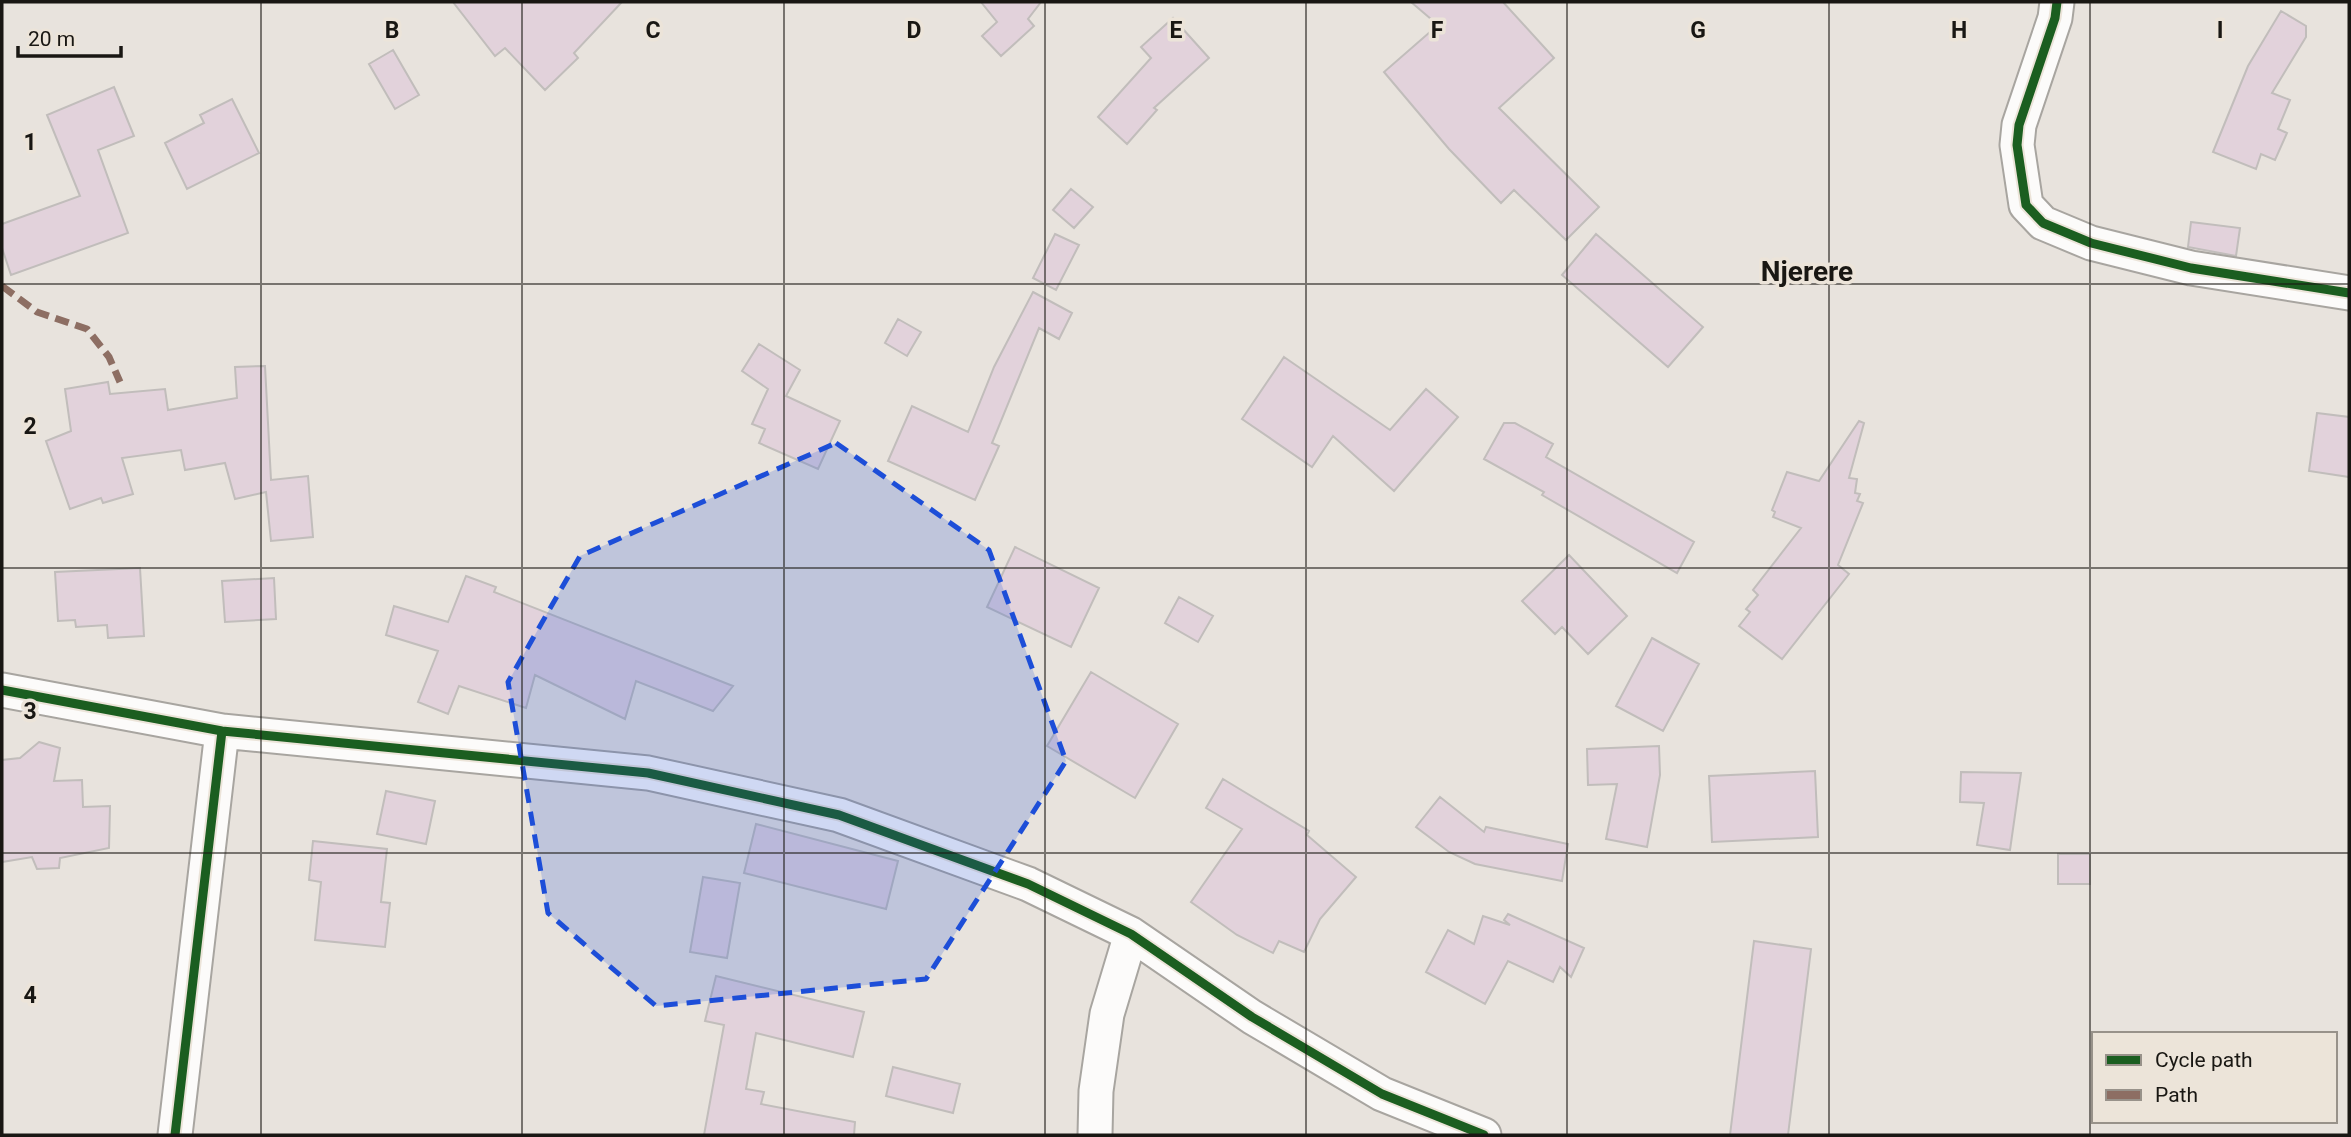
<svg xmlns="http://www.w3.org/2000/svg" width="2351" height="1137" viewBox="0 0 2351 1137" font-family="Roboto,sans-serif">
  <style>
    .building { fill: #e2d2db; stroke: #c1bdbb; stroke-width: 2 }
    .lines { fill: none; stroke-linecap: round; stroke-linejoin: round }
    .street-casing { stroke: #a8a5a0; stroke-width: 37 }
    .street { stroke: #fcfbfa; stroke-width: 33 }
    .quiet { stroke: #8d6e63; stroke-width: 7; stroke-dasharray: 14 7; stroke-linecap: butt }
    .cycleway-casing { stroke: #ece4d9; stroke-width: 13 }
    .cycleway { stroke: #1b5e20; stroke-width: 9 }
    .marked { fill: #1d4ed8; fill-opacity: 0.2; stroke: #1d4ed8; stroke-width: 5; stroke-dasharray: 14 9; stroke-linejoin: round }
    .grid { fill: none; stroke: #191713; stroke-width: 2; stroke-opacity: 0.55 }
    .labels { text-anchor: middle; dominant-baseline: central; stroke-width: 7; stroke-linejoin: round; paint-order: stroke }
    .quarter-label { font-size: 28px; font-weight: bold; fill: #191713; stroke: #ece4d9 }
    .grid-label { font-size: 23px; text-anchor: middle; font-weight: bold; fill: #191713; stroke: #ece4d9; stroke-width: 7; stroke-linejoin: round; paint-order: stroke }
  </style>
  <rect width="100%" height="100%" fill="#e8e3dd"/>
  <path class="building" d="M 453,2 L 622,2 L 574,53 L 578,58 L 545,90 L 505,48 L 495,56 Z
    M 981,2 L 1041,2 L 1028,19 L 1034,26 L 1001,56 L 982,36 L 997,22 Z
    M 1411,2 L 1503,2 L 1554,58 L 1499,108 L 1599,207 L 1566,240 L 1514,190 L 1501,203 L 1449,149 L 1384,72 L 1438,25 Z
    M 2281,11 L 2306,26 L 2306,37 L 2272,93 L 2290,100 L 2278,129 L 2287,133 L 2275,160 L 2261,154 L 2256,169 L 2213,152 L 2248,66 Z
    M 1173,18 L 1209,58 L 1154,108 L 1157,110 L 1127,144 L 1098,117 L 1151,58 L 1141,47 Z
    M 393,50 L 419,95 L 395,109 L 369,64 Z
    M 114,87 L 134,136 L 98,150 L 128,233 L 11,275 L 2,248 L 2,224 L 80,196 L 47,115 Z
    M 232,99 L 259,153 L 187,189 L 165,143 L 204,123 L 200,115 Z
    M 1071,189 L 1093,207 L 1074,228 L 1053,210 Z
    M 2191,222 L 2240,228 L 2236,256 L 2188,247 Z
    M 1055,234 L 1079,245 L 1056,290 L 1033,278 Z
    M 1596,234 L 1703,327 L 1668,367 L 1562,275 Z
    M 1033,292 L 1072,313 L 1059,339 L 1039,328 L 992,443 L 999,446 L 975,500 L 888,461 L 912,406 L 968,432 L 994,367 Z
    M 898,319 L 921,332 L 907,356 L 885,343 Z
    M 759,344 L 800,370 L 786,396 L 840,421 L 818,469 L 759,443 L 765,429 L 752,424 L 768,389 L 742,371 Z
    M 1284,357 L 1390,430 L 1426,389 L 1458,417 L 1394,491 L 1333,436 L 1312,467 L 1242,419 Z
    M 265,366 L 271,480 L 308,476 L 313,537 L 271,541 L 266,492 L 235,499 L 225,463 L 185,470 L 181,450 L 122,458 L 133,494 L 103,503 L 101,498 L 70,509 L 46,441 L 71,431 L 65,389 L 108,382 L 110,394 L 165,389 L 168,410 L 237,398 L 235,367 Z
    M 2317,413 L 2349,417 L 2349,477 L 2309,471 Z
    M 1859,421 L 1864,423 L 1849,478 L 1857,479 L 1855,493 L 1860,494 L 1857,501 L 1863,503 L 1838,565 L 1849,574 L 1782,659 L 1739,626 L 1750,612 L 1746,609 L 1758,595 L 1753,590 L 1801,528 L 1773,517 L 1775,512 L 1772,510 L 1787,472 L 1819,481 Z
    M 1504,423 L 1515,423 L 1553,444 L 1546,457 L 1694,542 L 1677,573 L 1542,495 L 1544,492 L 1484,459 Z
    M 1015,547 L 1099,588 L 1071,647 L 987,607 Z
    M 1569,555 L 1627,616 L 1588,654 L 1562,627 L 1555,634 L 1522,601 Z
    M 140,568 L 144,636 L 108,638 L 107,625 L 76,627 L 75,620 L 58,621 L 55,572 Z
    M 466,576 L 496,587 L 494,592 L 733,686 L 713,711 L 636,681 L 625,719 L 535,675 L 526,708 L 459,686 L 448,714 L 418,702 L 438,651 L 386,635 L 394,606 L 448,622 Z
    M 274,578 L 276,619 L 225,622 L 222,581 Z
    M 1179,597 L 1213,616 L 1198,642 L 1165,623 Z
    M 1652,638 L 1699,664 L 1663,731 L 1616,706 Z
    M 1091,672 L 1178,724 L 1135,798 L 1047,746 Z
    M 39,742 L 60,748 L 54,781 L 82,780 L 83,807 L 110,806 L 109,848 L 60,858 L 59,868 L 37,869 L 32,857 L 2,862 L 2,760 L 20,758 Z
    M 1659,746 L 1660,775 L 1647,847 L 1606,839 L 1617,784 L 1588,785 L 1587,749 Z
    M 1815,771 L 1818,837 L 1712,842 L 1709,776 Z
    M 1961,772 L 2021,773 L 2010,850 L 1977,845 L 1984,803 L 1960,802 Z
    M 1223,779 L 1309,831 L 1307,835 L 1356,877 L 1320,919 L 1304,952 L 1279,941 L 1273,953 L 1237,935 L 1191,902 L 1242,829 L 1206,808 Z
    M 386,791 L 435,801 L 426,844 L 377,834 Z
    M 1440,797 L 1484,832 L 1486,827 L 1568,844 L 1562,881 L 1475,864 L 1449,852 L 1416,827 Z
    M 756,824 L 898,861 L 886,909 L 744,873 Z
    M 313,841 L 387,849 L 381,902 L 390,903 L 385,947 L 315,940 L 321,882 L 309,880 Z
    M 2058,854 L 2090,854 L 2090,884 L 2058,884 Z
    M 703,877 L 740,883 L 727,958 L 690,952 Z
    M 1508,914 L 1584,948 L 1571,977 L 1560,967 L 1553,982 L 1508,961 L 1485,1004 L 1426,972 L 1448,930 L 1474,944 L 1483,916 L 1510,925 L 1504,920 Z
    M 1754,941 L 1811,949 L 1788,1135 L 1730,1135 Z
    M 716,976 L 864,1012 L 853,1057 L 756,1033 L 746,1089 L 764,1092 L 761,1104 L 855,1122 L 854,1135 L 704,1135 L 724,1025 L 705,1021 Z
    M 893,1067 L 960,1084 L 953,1113 L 886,1096 Z"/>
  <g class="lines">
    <defs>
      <path id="street" d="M 2057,2 L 2055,18 L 2019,125 L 2017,145 L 2026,205 L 2043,223 L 2091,243 L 2191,268 L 2349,293
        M 2,690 L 222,731 L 648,773 L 839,815 L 1028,884 L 1131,934 L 1252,1017 L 1382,1094 L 1484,1135
        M 175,1135 L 222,731
        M 1095,1135 L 1096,1091 L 1107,1014 L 1131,934"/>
    </defs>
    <use href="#street" class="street-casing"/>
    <use href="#street" class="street"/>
    <path class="quiet" d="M 2,286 L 37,312 L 87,329 L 109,357 L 120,382"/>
    <defs>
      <path id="cycleway" d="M 2057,2 L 2055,18 L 2019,125 L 2017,145 L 2026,205 L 2043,223 L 2091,243 L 2191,268 L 2349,293
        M 2,690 L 222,731 L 648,773 L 839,815 L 1028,884 L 1131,934 L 1252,1017 L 1382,1094 L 1484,1135
        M 175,1135 L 222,731"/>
    </defs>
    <use href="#cycleway" class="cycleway-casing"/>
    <use href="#cycleway" class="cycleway"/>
  </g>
  <path class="marked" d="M 836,443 L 989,550 L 1066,761 L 926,979 L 656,1006 L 548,913 L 508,682 L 580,556 Z"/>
  <path class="grid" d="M 261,2 L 261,1135M 522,2 L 522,1135M 784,2 L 784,1135M 1045,2 L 1045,1135M 1306,2 L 1306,1135M 1567,2 L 1567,1135M 1829,2 L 1829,1135M 2090,2 L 2090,1135M 2,284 L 2349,284M 2,568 L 2349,568M 2,853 L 2349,853"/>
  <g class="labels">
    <g class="quarter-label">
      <text x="1807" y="271">Njerere</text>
    </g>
  </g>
  <g class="grid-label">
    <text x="392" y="38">B</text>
    <text x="653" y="38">C</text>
    <text x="914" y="38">D</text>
    <text x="1176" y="38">E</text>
    <text x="1437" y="38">F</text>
    <text x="1698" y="38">G</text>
    <text x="1959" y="38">H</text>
    <text x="2220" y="38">I</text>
    <text x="30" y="150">1</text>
    <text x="30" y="434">2</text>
    <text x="30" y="719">3</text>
    <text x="30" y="1003">4</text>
  </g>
  <rect width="2351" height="1137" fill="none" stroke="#191713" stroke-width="7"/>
  <rect x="2092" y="1032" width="245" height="91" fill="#ece4d9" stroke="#98928a" stroke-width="2"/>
  <rect x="2106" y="1055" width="35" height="10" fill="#1b5e20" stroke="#98928a" stroke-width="2"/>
  <text x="2155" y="1067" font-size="21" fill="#191713">Cycle path</text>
  <rect x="2106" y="1090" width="35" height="10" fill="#8d6e63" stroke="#98928a" stroke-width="2"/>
  <text x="2155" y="1102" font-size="21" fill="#191713">Path</text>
  <path d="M18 46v10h103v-10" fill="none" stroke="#191713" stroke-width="3.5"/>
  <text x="28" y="46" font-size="21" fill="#191713" stroke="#ece4d9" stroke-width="5" paint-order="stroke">20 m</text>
</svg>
